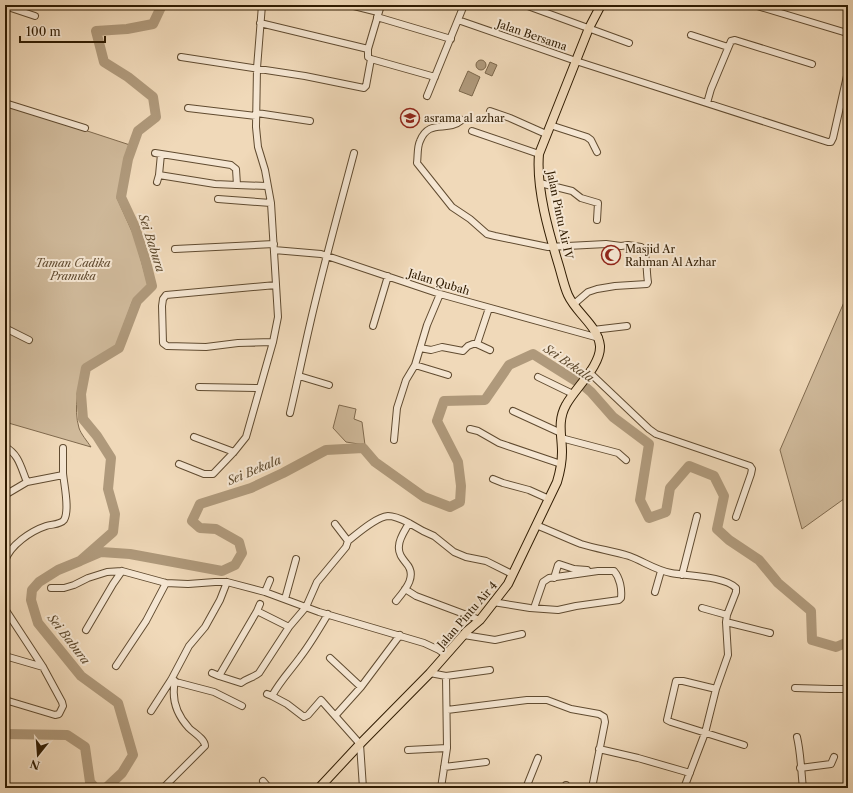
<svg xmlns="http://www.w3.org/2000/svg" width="853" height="793" viewBox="0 0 853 793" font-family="'Libre Caslon Text',serif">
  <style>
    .green { fill: #cfb99a; stroke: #806a4e }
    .water { fill: #af997b; stroke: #7c674b }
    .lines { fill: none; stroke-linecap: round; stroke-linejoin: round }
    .river { stroke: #af997b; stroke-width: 10 }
    .minor-casing { stroke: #604b30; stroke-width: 8 }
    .major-casing { stroke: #301c02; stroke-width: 10 }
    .minor { stroke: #f5e6d2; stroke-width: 6 }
    .major { stroke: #f0d9b9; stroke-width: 8 }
    .labels { text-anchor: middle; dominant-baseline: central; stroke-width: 4; stroke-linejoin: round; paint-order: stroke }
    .street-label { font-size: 11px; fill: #301c02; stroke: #f5e6d2 }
    .poi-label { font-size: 11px; fill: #301c02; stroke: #f5e6d2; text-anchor: start }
    .park-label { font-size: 11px; font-style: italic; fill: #604b30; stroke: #f5e6d2 }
    .water-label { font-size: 12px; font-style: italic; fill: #5c482c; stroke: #f5e6d2 }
  </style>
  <rect width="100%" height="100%" fill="#f0d9b9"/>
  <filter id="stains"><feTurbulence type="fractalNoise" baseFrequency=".005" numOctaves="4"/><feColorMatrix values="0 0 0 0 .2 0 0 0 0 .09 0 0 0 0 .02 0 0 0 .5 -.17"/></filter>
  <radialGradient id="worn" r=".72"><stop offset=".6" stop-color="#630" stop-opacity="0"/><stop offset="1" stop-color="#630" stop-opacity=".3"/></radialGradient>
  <path class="green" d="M 5,104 L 130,145 L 117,198 L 135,238 L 148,285 L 133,300 L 116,346 L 83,366 C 79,385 73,408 79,428 C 81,434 87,441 91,447 L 5,422 Z
    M 848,293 L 848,496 L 802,529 L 780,450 Z
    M 339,405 L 356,409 L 354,419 L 362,422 L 365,445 L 346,442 L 333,428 Z"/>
  <path class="water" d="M476 65a5 5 0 1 1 10 0a5 5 0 1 1-10 0Z
    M 490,62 L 497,65 L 492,76 L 485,73 Z
    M 468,71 L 480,77 L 472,96 L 459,91 Z"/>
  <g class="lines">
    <path class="river" d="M 80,561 L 101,552 L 130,554 L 222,571 L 235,565 L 242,553 L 239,542 L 216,529 L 200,528 L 192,521 L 200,504 L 251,488 L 283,473 L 326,450 L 363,448 L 375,462 L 424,497 L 450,507 L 460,502 L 461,486 L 458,462 L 437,421 L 444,401 L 485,400 L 509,365 L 533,354 L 584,386 L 591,392 L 613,417 L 649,444 L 640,500 L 649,518 L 666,512 L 670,488 L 689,466 L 714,476 L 724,496 L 717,529 L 729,540 L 759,560 L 778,583 L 811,611 L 812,640 L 836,647 L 848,642
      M 5,734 L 67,735 L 85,747 L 90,782 L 95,788
      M 106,788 L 122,773 L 133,755 L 118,703 L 81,676 L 38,623 L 31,600 L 32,590 L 39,582 L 58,570 L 80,561 L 113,532 L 115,514 L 108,489 L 111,458 L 97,436 L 83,419 L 81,394 L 86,368 L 119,348 L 137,301 L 152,286 L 146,262 L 135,227 L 121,197 L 128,159 L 138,131 L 156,117 L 153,97 L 128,77 L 104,62 L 96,31 L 127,29 L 153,24 L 162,5"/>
    <defs>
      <path id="minor" d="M 350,5 L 378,12
        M 525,5 L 629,43
        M 754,5 L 847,33
        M 5,6 L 35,16
        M 377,17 L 451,39
        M 458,20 L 576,61 L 828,142 L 831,142 L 833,138 L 847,76
        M 260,23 L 368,49
        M 691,35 L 728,47
        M 181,57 L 305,76 L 364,88 L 366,86 L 371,59
        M 371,59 L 435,77
        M 371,59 L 368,57 L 368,49 L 381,5
        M 427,96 L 464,5
        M 5,103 L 85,128
        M 707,103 L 711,89 L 731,41 L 735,40 L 812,64
        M 188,108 L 256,116
        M 490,111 L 510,118 L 546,134
        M 257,113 L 310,121
        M 462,120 C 447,133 429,118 420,141 C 417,147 418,156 417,163 L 452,207 L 470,219 L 487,234 L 495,236 L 548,247 L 606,244 L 621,246 L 628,245 L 641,247 C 648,256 646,271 648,282 L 647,284 L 615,286 L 597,289 L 588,292 L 574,304
        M 550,125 L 587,137 L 591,140 L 597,152
        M 472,131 L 539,154
        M 155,153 L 231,165 L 236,169 L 237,185 L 267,186
        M 159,175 L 161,154
        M 157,182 L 159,175 L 215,184 L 237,185
        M 540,183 L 572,191 L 581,198 L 598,203 L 597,220
        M 218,199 L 271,203
        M 175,249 L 274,244
        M 274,250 L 321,254 L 440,294 L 599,338
        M 373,326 L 388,276
        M 5,328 L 29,340
        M 593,330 L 627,326
        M 273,342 L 238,343 L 206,347 L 167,346 L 163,343 L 162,306 L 163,299 L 166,295 L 276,285
        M 477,344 L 489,308
        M 420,348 L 431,350 L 442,347 L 463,351 L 468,346 L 473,344 L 477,344 L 490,350
        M 415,365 L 448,375
        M 590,373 L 649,429 L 656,434 L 750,466 L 752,469 L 751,474 L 736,517
        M 299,376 L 329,385
        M 538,377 L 573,394
        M 199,387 L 259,388
        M 513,411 L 561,433
        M 290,413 C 297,384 303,354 310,324 C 323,267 339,210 354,153
        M 470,429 L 478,431 L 499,443 L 561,464
        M 194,437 L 234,452
        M 561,438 L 618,453 L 626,460
        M 394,440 L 397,408 L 406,380 L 415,365 L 427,325 L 440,294
        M 5,447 C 19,454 21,468 27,482
        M 179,464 L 204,474 L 213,474 L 234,452 L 246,437 L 273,342 L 278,317 L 271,203 L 265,170 L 258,147 L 256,127 L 257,68 L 262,5
        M 493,479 L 503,483 L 529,490 L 549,499
        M 5,495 L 27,482 L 63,475
        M 409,523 L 423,531 L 434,536 L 454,552 L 466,557 L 486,561 L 512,574
        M 536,525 C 551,531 566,538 581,544 C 597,549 613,551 629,556 C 643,561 655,570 671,573 C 687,576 725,576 736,588 L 736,592 L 727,615 L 726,622 L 728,655 L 716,689 L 705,733 L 684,788
        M 348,541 C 358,533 376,517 388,516 C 396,516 403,520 409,523 C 406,529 399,538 399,546 C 398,553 402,558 406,563 C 418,576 405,590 396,601
        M 5,561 C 10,545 31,531 46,526 C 52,524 60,525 64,520 C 70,510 64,485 63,473 C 63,465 63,457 63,448
        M 682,575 L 697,516
        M 554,578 L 558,565 L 559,564 L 574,569 L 587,570
        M 51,588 L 64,588 L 74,585 L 88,578 L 107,572 L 122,571 L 166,583 L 188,584 L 215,582 L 227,582 L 265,592 L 319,612 L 424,643 L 439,650 L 446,655
        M 405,589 L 416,596 L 480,620
        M 265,592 L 270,580
        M 655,592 L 661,571
        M 285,599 L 296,559
        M 493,602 L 530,608 L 558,610 L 576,606 L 619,600 L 621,598 C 622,589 620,578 614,571 L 598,571 L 549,578 L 543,582 L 534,608
        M 702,608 L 727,615
        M 5,609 L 43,667 L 62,702 L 63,706 L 59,714 L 55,715 L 5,700
        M 257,611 L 260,604
        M 726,622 L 770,633
        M 289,627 L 257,611 L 219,676 L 241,683 C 247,678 253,678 259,673 L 289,627 L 306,607 L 317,582 L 346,547 L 348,541 L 335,524
        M 86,630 L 113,584 L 122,571
        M 464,635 L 495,640 L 522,634
        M 5,656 L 43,667
        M 330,658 L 361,687
        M 116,666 L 146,621 L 166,583
        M 212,673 L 219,676
        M 430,673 L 446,676 L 447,748 L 441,788
        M 446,676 L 490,670
        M 172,681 L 214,692 L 242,706
        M 795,688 L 830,689 L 848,689
        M 716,689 L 683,681 L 676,681 L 667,720 L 671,722 L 744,745
        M 267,694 L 272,696 C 280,681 291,670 301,656 C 311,643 319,629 328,614
        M 272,696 L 287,704 L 304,717 L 308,715 L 321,700 L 360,744 L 363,788
        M 447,710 L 527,700 L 547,700 L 571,709 L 599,714 L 604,717 L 605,722 L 592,788
        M 151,711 L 171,680 L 189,646 L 205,627 L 220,600 L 227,582
        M 335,716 L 361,687 L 400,635
        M 797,737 C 801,754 801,771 803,788
        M 599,749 L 638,758 L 690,773
        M 408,750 L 447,748
        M 444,767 L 486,762
        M 800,768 L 831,764 L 834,757
        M 263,781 L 269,788
        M 163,788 L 205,746 C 205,739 194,733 189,728 C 177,715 171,699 175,681
        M 526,788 L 538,758
        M 566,788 L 566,785"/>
      <path id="major" d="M 319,788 L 360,744 L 430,673 L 467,631 L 480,620 L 508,584 L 557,482 C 560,472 562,463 562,452 C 562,436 557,421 566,405 C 575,388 601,366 600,346 C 598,326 576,313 568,295 C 564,286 562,276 559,266 C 549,233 536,189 539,154 L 589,28 L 601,5"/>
    </defs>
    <use href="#minor" class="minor-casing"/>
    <use href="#major" class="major-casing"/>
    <use href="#minor" class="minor"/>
    <use href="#major" class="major"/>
  </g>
  <defs>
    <symbol id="school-ring" viewBox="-11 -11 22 22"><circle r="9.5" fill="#f5e6d2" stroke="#8f2418" stroke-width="1.5"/><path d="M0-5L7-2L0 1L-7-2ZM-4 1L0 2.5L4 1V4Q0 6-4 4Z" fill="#8f2418"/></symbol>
    <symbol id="mosque-ring" viewBox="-11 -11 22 22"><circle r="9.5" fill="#f5e6d2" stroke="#8f2418" stroke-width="1.5"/><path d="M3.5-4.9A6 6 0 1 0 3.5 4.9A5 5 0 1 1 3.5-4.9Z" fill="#8f2418"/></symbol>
  </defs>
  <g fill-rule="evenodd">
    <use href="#school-ring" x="399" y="107" width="22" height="22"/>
    <use href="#mosque-ring" x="600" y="244" width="22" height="22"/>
  </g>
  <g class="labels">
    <g class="street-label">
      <text transform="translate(532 35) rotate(19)">Jalan Bersama</text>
      <text transform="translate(560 215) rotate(78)">Jalan Pintu Air IV</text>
      <text transform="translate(439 282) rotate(17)">Jalan Qubah</text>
      <text transform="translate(467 615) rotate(-49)">Jalan Pintu Air 4</text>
    </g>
    <g class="poi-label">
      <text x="424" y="118">asrama al azhar</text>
      <text x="625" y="249">Masjid Ar<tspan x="625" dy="13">Rahman Al Azhar</tspan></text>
    </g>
    <g class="park-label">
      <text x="73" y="263">Taman Cadika<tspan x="73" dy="13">Pramuka</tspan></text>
    </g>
    <g class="water-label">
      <text transform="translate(152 243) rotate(72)">Sei Babura</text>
      <text transform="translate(569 363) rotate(34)">Sei Bekala</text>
      <text transform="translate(254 470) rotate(-23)">Sei Bekala</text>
      <text transform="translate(69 639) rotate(52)">Sei Babura</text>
    </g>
  </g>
  <rect width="853" height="793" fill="none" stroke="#f0d9b9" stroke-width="20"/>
  <rect x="6" y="6" width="841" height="781" fill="none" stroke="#301c02" stroke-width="2"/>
  <rect x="10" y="10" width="833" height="773" fill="none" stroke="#301c02"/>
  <g transform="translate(38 755) rotate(197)" stroke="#f5e6d2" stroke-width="3" paint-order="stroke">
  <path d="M0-3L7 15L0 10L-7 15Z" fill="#301c02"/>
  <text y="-6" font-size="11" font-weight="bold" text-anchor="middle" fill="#301c02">N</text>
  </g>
  <path d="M20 36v6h85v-6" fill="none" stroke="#301c02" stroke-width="2"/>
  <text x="26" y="36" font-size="12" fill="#301c02" stroke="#f5e6d2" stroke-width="3" paint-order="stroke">100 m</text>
  <rect width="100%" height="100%" filter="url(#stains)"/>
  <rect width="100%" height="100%" fill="url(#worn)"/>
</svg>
